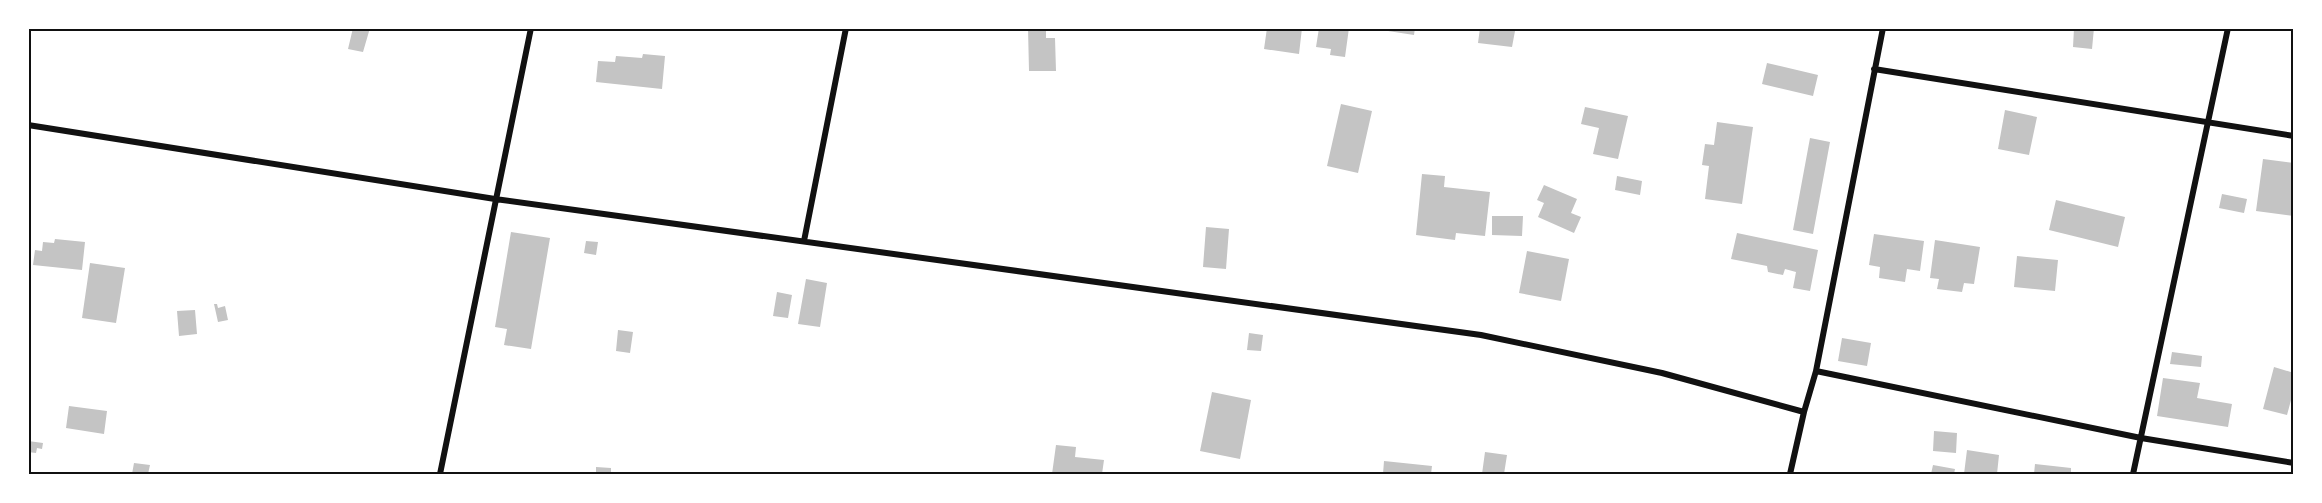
<svg xmlns="http://www.w3.org/2000/svg" width="2322" height="503" viewBox="0 0 2322 503" font-family="'Roboto Condensed',sans-serif">
  <style>
    .building { fill: #c4c4c4 }
    .lines { fill: none; stroke-linecap: round; stroke-linejoin: round }
    .minor { stroke: #111; stroke-width: 6 }
    .neatline { fill: none; stroke: #111; stroke-width: 2 }
  </style>
  <rect width="100%" height="100%" fill="#fff"/>
  <path class="building" d="M 353,28 L 370,28 L 363,52 L 348,49 Z
    M 1028,28 L 1046,28 L 1046,38 L 1055,38 L 1056,71 L 1029,71 Z
    M 1267,28 L 1302,28 L 1299,54 L 1264,49 Z
    M 1319,28 L 1349,28 L 1345,57 L 1330,55 L 1331,49 L 1316,47 Z
    M 1388,28 L 1415,28 L 1414,35 L 1388,31 Z
    M 1480,28 L 1515,31 L 1512,47 L 1478,43 Z
    M 2074,28 L 2094,28 L 2092,49 L 2073,47 Z
    M 643,54 L 665,56 L 662,89 L 596,82 L 598,61 L 615,62 L 616,56 L 642,58 Z
    M 1767,63 L 1818,75 L 1813,96 L 1762,84 Z
    M 1341,104 L 1372,111 L 1358,173 L 1327,166 Z
    M 1585,107 L 1628,116 L 1618,159 L 1593,154 L 1599,128 L 1581,124 Z
    M 2005,110 L 2037,117 L 2029,155 L 1998,149 Z
    M 1717,122 L 1753,127 L 1742,204 L 1705,199 L 1709,166 L 1702,165 L 1705,144 L 1714,145 Z
    M 1810,138 L 1830,142 L 1813,234 L 1793,230 Z
    M 2263,159 L 2294,163 L 2294,216 L 2256,211 Z
    M 1422,174 L 1445,176 L 1444,187 L 1490,192 L 1485,236 L 1456,233 L 1455,240 L 1416,235 Z
    M 1617,176 L 1642,181 L 1640,195 L 1615,190 Z
    M 1544,185 L 1577,199 L 1571,213 L 1581,217 L 1574,233 L 1538,217 L 1544,203 L 1537,200 Z
    M 2222,194 L 2247,199 L 2244,213 L 2219,208 Z
    M 2056,200 L 2125,217 L 2118,247 L 2049,230 Z
    M 1492,216 L 1523,216 L 1522,236 L 1492,235 Z
    M 1206,227 L 1229,229 L 1226,269 L 1203,267 Z
    M 511,232 L 550,238 L 531,349 L 504,345 L 507,329 L 495,327 Z
    M 1737,233 L 1818,250 L 1810,291 L 1793,288 L 1796,272 L 1785,269 L 1783,275 L 1768,272 L 1767,266 L 1731,259 Z
    M 1874,234 L 1924,241 L 1920,271 L 1907,269 L 1905,282 L 1879,278 L 1880,267 L 1869,265 Z
    M 55,239 L 85,242 L 82,270 L 33,265 L 35,250 L 42,251 L 43,242 L 54,243 Z
    M 1935,240 L 1980,247 L 1974,284 L 1964,283 L 1962,292 L 1937,289 L 1939,279 L 1930,278 Z
    M 586,241 L 598,242 L 596,255 L 584,253 Z
    M 1527,251 L 1569,259 L 1561,301 L 1519,293 Z
    M 2017,256 L 2058,260 L 2055,291 L 2014,287 Z
    M 90,263 L 125,268 L 116,323 L 82,318 Z
    M 806,279 L 827,283 L 820,327 L 798,324 Z
    M 777,292 L 792,295 L 788,318 L 773,316 Z
    M 214,304 L 217,304 L 218,308 L 225,306 L 228,320 L 218,322 Z
    M 195,310 L 197,334 L 179,336 L 177,311 Z
    M 618,330 L 633,332 L 630,353 L 616,351 Z
    M 1249,333 L 1263,335 L 1261,351 L 1247,350 Z
    M 1842,338 L 1871,343 L 1867,366 L 1838,361 Z
    M 2172,352 L 2202,356 L 2201,367 L 2170,364 Z
    M 2274,367 L 2294,373 L 2294,389 L 2287,415 L 2263,409 Z
    M 2163,378 L 2200,383 L 2197,398 L 2232,404 L 2228,427 L 2157,416 Z
    M 1212,392 L 1251,400 L 1240,459 L 1200,451 Z
    M 69,406 L 107,411 L 104,434 L 66,428 Z
    M 1934,431 L 1957,433 L 1956,453 L 1933,451 Z
    M 28,441 L 43,443 L 42,449 L 37,448 L 36,453 L 28,452 Z
    M 1056,445 L 1076,447 L 1075,457 L 1104,460 L 1102,474 L 1052,474 Z
    M 1967,450 L 1999,455 L 1997,474 L 1964,474 Z
    M 1485,452 L 1507,455 L 1504,474 L 1482,474 Z
    M 1384,461 L 1432,466 L 1431,474 L 1383,474 Z
    M 134,463 L 150,465 L 148,474 L 132,474 Z
    M 2035,464 L 2071,468 L 2071,474 L 2034,474 Z
    M 1933,465 L 1955,469 L 1954,474 L 1931,474 Z
    M 596,467 L 611,468 L 611,474 L 596,474 Z"/>
  <g class="lines">
    <path class="minor" d="M 1874,69 L 2294,136
      M 28,125 L 495,199 L 1481,335 L 1662,373 L 1804,412
      M 804,241 L 846,28
      M 1816,371 L 2141,438 L 2294,463
      M 440,474 L 531,28
      M 1790,474 L 1804,412 L 1816,371 L 1883,28
      M 2133,474 L 2228,28"/>
  </g>
  <rect width="2322" height="503" fill="none" stroke="#ffffff" stroke-width="60"/>
  <rect x="30" y="30" width="2262" height="443" class="neatline"/>
</svg>
